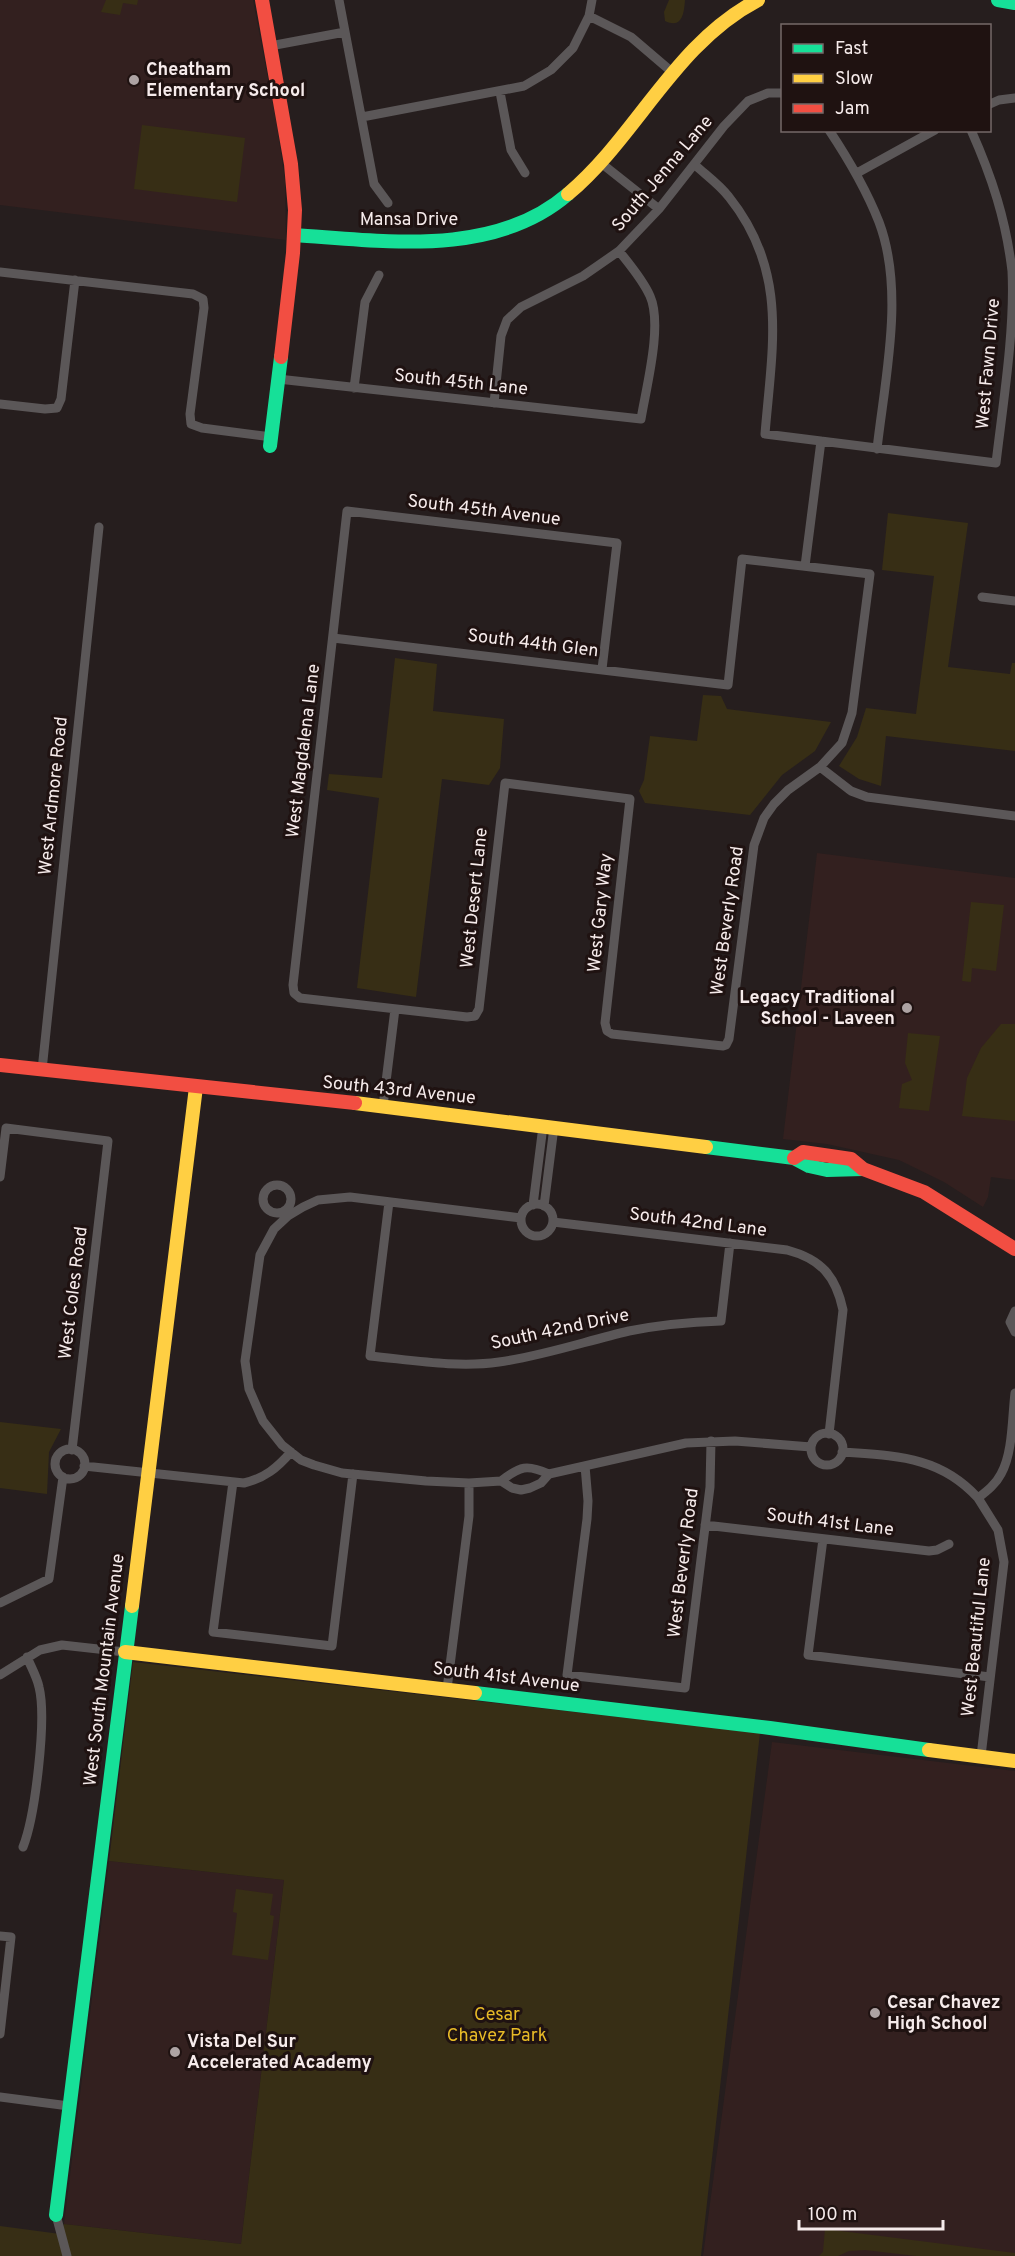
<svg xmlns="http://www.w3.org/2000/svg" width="1015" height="2256" viewBox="0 0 1015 2256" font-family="Overpass,sans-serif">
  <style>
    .built { fill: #33201f }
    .green { fill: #372e15 }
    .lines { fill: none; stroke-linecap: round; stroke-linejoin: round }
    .street { stroke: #5b5758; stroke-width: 9 }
    .fast { stroke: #16e098; stroke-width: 14 }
    .slow { stroke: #ffcf43; stroke-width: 14 }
    .jam { stroke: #f24e42; stroke-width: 14 }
    .poi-dot { fill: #ada3a3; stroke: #1f1211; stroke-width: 2 }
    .labels { text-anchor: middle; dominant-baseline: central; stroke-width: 6; stroke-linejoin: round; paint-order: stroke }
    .poi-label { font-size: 18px; font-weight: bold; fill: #f6ebeb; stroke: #1f1211; text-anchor: start }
    .street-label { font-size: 18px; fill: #f6ebeb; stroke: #1f1211 }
    .park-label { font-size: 18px; fill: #e7ba27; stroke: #1f1211 }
  </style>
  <rect width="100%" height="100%" fill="#261e1e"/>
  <path class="built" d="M 0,0 L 253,0 L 277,126 L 285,181 L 286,240 L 0,205 Z
    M 817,853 L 1015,878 L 1015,1180 L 991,1177 L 988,1197 L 983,1207 L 944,1182 L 899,1160 L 827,1144 L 783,1139 Z
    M 772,1742 L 1015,1771 L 1015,2256 L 703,2256 Z
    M 109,1861 L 284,1880 L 241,2244 L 64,2224 Z"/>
  <path class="green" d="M 106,0 L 138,0 L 137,5 L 123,3 L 120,15 L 101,12 Z
    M 669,0 L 685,0 C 684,14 682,29 665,21 L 664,12 Z
    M 142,125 L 245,138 L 237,202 L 134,189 Z
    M 888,513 L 968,523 L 948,667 L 1010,674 L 1012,663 L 1015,663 L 1015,751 L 886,736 L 881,786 L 859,779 L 839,766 L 857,737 L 866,708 L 916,714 L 934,576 L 882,570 Z
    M 395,658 L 437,664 L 433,711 L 504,719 L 500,768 L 489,785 L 442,779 L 416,997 L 357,988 L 379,798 L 327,790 L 329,774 L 382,778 Z
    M 703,695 L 721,696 L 727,709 L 831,722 L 815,751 L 782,775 L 750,815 L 645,803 L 639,791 L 644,780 L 650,736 L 697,741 Z
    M 971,902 L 1004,905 L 996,971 L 972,968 L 971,982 L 962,981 Z
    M 1001,1024 L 1015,1024 L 1015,1121 L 962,1116 L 967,1078 L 981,1048 Z
    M 908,1033 L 940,1036 L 929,1111 L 899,1108 L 902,1084 L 912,1080 L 905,1063 Z
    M 0,1422 L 61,1429 L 49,1452 L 47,1494 L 0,1488 Z
    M 133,1662 L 760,1733 L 701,2256 L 0,2256 L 0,2226 L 60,2234 L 64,2224 L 241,2244 L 284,1880 L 109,1861 Z
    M 236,1889 L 273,1894 L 270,1915 L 274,1916 L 268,1960 L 232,1955 L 237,1913 L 233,1912 Z
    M 825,2229 L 1015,2253 L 1015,2256 L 916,2256 L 865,2250 L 849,2251 L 838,2256 L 819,2256 L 823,2252 Z"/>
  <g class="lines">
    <path class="street" d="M 339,0 L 374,184 L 388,203
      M 589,16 L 631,37 L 672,72
      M 270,46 L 345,32
      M 500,92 L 511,150 L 525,173
      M 990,104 L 999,100 L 1015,98
      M 362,117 L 524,86 L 551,70 L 573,48 L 589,16 L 592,0
      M 829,130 C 849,160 866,189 879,222 C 905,291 885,378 877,449
      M 601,163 L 659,209
      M 695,165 C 706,175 720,185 729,197 C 789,272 772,347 765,434 L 996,463 C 1003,404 1015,329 1012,271 C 1006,220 992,177 971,130
      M 857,173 L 935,130
      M 0,272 L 193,294 L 203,299 L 204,308 L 190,414 L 191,424 L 202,428 L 272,437
      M 278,379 L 641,419 C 646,388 663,325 650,296 C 643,280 630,265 619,251
      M 354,388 L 365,302 L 379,275
      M 494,403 L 501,336 L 507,320 L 521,307 L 583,276 L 619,251 L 659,209 L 724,126 L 748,101 L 768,93 L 782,93
      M 0,404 L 45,409 L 57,408 L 61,399 L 75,280
      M 805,566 L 821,441
      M 982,597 L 1015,601
      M 333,638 L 728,685 L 742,559 L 870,574 L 852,713 L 842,743 L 820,767 L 788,790 L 774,804 L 764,818 L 754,845 L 729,1039 L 726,1045 L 723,1046 L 612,1034 L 607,1031 L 605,1023 L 630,799 L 505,783 L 479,1009 L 475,1016 L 467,1017 L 300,998 L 294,993 L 293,985 L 347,511 L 617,543 L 602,669
      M 820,767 L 851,791 L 867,797 L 1015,816
      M 42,1070 L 99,527
      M 383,1106 L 395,1009
      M 0,1177 L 6,1128 L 108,1141 L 72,1450
      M263 1199a14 14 0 1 1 28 0a14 14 0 1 1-28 0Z
      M 389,1202 L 370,1356 C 412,1360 457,1368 499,1362 C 543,1356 586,1341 629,1331 C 659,1325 690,1322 721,1321 L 730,1243
      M521 1220a16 16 0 1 1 32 0a16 16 0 1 1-32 0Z
      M 533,1205 L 543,1126
      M 544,1206 L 554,1127
      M 521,1218 L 350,1197 L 318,1200 L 303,1207 L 288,1216 L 274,1229 L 260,1255 L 245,1361 L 249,1389 L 263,1421 L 282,1445 L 301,1460 L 314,1465 L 342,1473 L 426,1481 L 469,1483 L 501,1481 L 512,1488 L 521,1490 L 530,1488 L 541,1483 L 549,1474 L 686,1443 L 735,1441 L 811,1447
      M 553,1222 L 787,1250 C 821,1259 836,1276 843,1310 L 829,1434
      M 1015,1311 L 1010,1322 L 1015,1332
      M811 1449a16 16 0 1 1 32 0a16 16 0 1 1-32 0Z
      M55 1464a15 15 0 1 1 30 0a15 15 0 1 1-30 0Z
      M 842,1452 C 896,1456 940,1456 978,1498
      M 84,1466 L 244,1483 C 265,1478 277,1468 291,1452
      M 585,1466 L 588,1501 L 587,1519 L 567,1675 L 685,1688 L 710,1487 L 711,1441
      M 501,1481 C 520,1466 527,1464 549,1474
      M 233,1482 L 213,1632 L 332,1646 L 353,1474
      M 705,1525 L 929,1551 L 937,1550 L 949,1544
      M 823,1539 L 808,1655 L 990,1677
      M 0,1603 L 49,1579 L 63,1477
      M 0,1675 L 40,1650 L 62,1645 L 125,1652
      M 447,1689 L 469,1516 L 469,1483
      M 981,1756 L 1004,1562 L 998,1530 L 978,1498 C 987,1491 996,1484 1001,1474 C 1013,1453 1012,1417 1015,1393
      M 23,1847 C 35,1817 47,1719 39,1687 C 37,1677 31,1667 27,1657
      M 0,1936 L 11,1937 L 0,2034
      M 0,2097 L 69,2106
      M 56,2215 L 67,2256"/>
    <path class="fast" d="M 998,0 L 1015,3
      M 295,235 C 385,241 494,258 568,194
      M 270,446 L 281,357
      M 706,1147 L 794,1158 L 809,1166 L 827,1170 L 863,1169
      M 475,1693 L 770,1728 L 929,1750
      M 56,2215 L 132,1606"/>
    <path class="slow" d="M 568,194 C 638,135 674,44 758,0
      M 355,1103 L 706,1147
      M 132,1606 L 196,1087
      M 125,1652 L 475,1693
      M 929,1750 L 1015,1761"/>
    <path class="jam" d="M 262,0 L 291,164 L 295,210 L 293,253 L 281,357
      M 0,1065 L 355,1103
      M 794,1158 L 803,1152 L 851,1159 L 863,1169 L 924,1192 L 1015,1249"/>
  </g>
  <g class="poi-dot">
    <circle cx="134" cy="80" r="6"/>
    <circle cx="907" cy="1008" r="6"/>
    <circle cx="875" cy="2013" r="6"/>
    <circle cx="175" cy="2052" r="6"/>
  </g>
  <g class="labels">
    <g class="poi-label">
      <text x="146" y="70">Cheatham<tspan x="146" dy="21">Elementary School</tspan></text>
      <text x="895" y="998" text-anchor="end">Legacy Traditional<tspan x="895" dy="21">School - Laveen</tspan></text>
      <text x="887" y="2003">Cesar Chavez<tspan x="887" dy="21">High School</tspan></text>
      <text x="187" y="2042">Vista Del Sur<tspan x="187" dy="21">Accelerated Academy</tspan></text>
    </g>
    <g class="street-label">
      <text transform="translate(663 174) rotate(-50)">South Jenna Lane</text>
      <text x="409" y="220">Mansa Drive</text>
      <text transform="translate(989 364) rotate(-85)">West Fawn Drive</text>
      <text transform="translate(461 383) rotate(6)">South 45th Lane</text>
      <text transform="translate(484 511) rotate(7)">South 45th Avenue</text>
      <text transform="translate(533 644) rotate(7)">South 44th Glen</text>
      <text transform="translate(304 751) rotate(-83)">West Magdalena Lane</text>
      <text transform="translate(54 796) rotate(-84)">West Ardmore Road</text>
      <text transform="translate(475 898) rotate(-84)">West Desert Lane</text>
      <text transform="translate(601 913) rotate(-84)">West Gary Way</text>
      <text transform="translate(728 921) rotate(-82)">West Beverly Road</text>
      <text transform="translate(399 1091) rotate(6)">South 43rd Avenue</text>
      <text transform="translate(698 1223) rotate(7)">South 42nd Lane</text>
      <text transform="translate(74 1293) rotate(-83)">West Coles Road</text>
      <text transform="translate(560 1330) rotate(-12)">South 42nd Drive</text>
      <text transform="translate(830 1523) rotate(7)">South 41st Lane</text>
      <text transform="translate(684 1563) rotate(-83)">West Beverly Road</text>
      <text transform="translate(977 1637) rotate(-84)">West Beautiful Lane</text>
      <text transform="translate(105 1670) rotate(-83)">West South Mountain Avenue</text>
      <text transform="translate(506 1678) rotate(7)">South 41st Avenue</text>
    </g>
    <g class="park-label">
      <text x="497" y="2015">Cesar<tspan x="497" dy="21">Chavez Park</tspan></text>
    </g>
  </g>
  <rect x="781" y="24" width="210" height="108" fill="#1f1211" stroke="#756968" stroke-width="1.5"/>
  <rect x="793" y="44" width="30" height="9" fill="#16e098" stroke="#756968" stroke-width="1.5"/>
  <text x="835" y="54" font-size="18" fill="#f6ebeb">Fast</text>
  <rect x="793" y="74" width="30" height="9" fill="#ffcf43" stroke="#756968" stroke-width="1.5"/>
  <text x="835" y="84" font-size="18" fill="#f6ebeb">Slow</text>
  <rect x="793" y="104" width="30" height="9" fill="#f24e42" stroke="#756968" stroke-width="1.5"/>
  <text x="835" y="114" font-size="18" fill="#f6ebeb">Jam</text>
  <path d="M799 2220v9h144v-9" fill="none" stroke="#f6ebeb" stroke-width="3"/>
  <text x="808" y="2220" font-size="18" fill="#f6ebeb" stroke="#1f1211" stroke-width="4.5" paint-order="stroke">100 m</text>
</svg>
